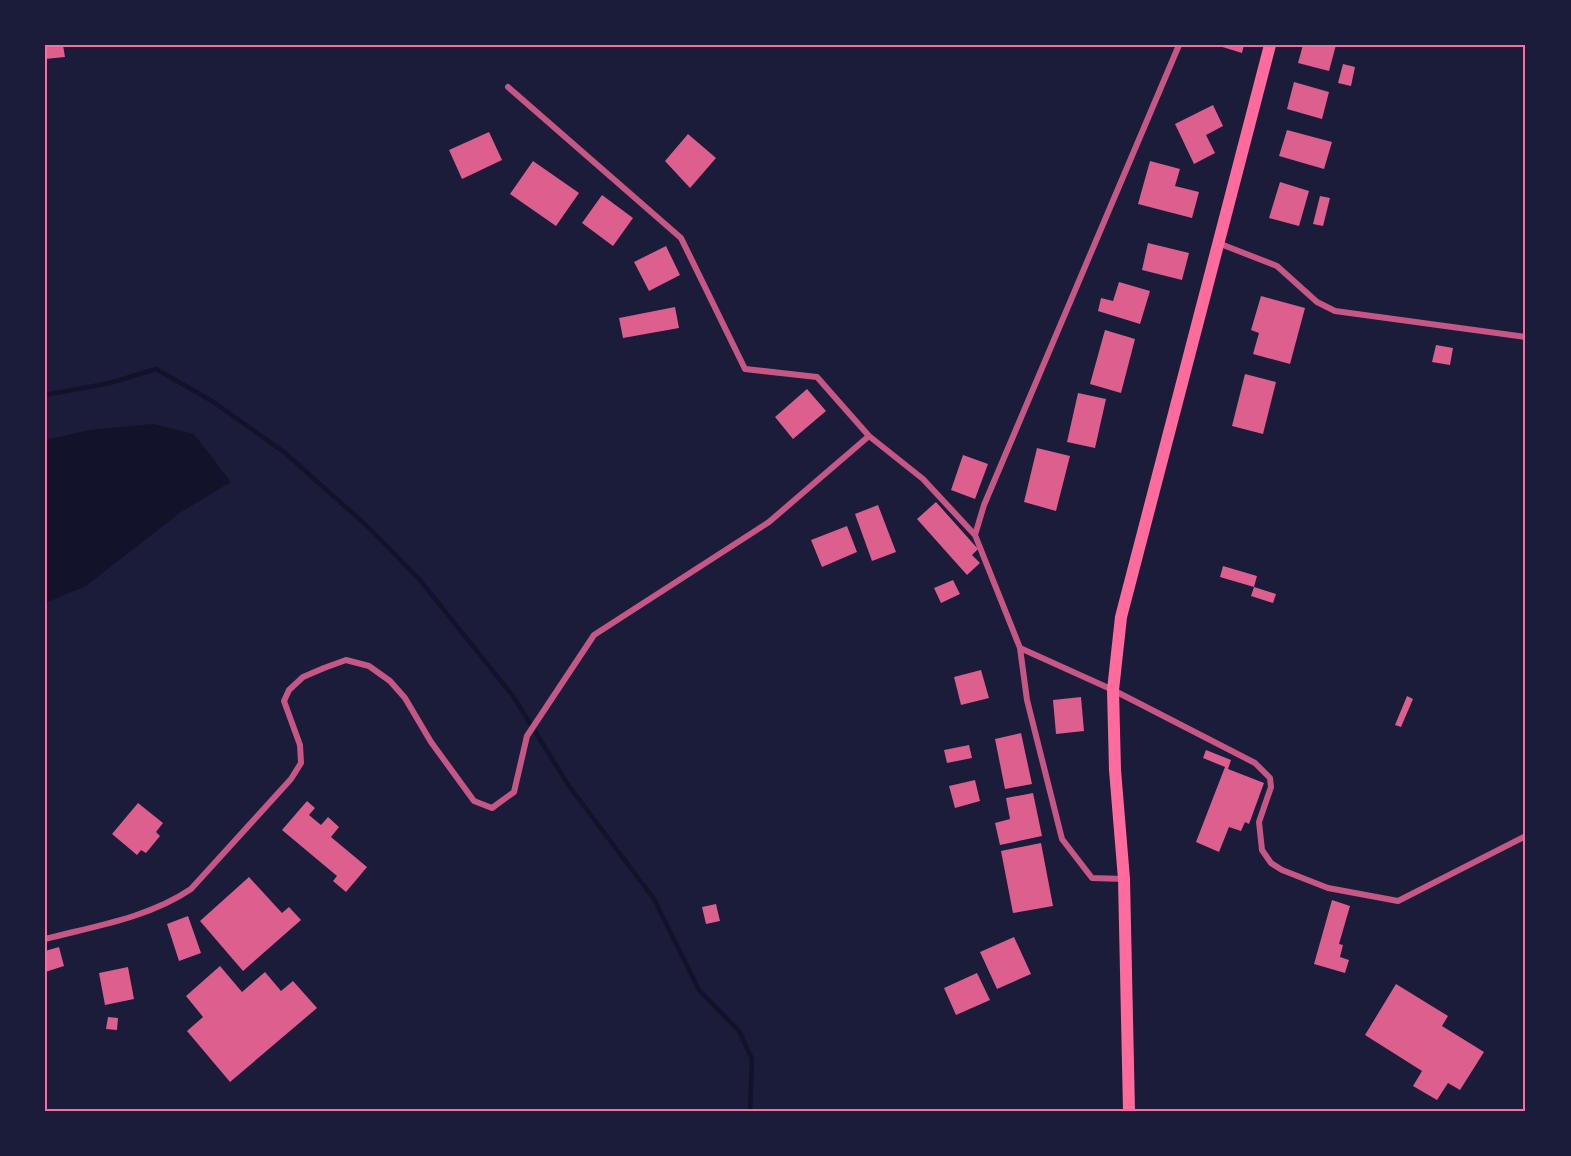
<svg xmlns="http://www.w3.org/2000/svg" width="1571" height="1156" viewBox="0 0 1571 1156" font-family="'PT Sans',sans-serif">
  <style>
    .water { fill: #12122b }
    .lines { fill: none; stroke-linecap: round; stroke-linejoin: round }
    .stream { stroke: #12122b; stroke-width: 4.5 }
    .building { fill: #dd5f8e }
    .minor { stroke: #c65784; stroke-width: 6 }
    .secondary { stroke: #ff6b9d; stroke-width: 12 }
    .neatline { fill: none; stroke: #ff6b9d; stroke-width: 2 }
  </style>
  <rect width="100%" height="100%" fill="#1b1b3a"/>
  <path class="water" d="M 153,424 L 194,434 L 231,482 L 181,512 L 86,586 L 45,603 L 45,440 L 90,430 Z"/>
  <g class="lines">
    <path class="stream" d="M 45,395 L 110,383 L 156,369 L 212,401 L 284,452 L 367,526 L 419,579 L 513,696 L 569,786 L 654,899 L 699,990 L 739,1031 L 752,1059 L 750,1111"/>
  </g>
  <path class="building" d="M 45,45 L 63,45 L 65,57 L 45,59 Z
    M 1216,45 L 1244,45 L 1242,53 Z
    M 1303,45 L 1336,45 L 1329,71 L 1298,63 Z
    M 1343,64 L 1355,67 L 1351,86 L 1338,83 Z
    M 1294,82 L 1329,92 L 1322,119 L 1287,109 Z
    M 1213,105 L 1223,126 L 1206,135 L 1215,153 L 1194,164 L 1175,124 Z
    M 1287,130 L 1332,142 L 1324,169 L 1279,156 Z
    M 489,132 L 502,160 L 462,179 L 449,150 Z
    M 688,134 L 716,158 L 690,188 L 665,161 Z
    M 533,161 L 579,193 L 556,226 L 510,194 Z
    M 1150,161 L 1180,169 L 1175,186 L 1199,192 L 1192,218 L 1138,204 Z
    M 1280,182 L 1309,191 L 1299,226 L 1269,218 Z
    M 602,195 L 633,218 L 613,246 L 582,223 Z
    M 1320,196 L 1330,198 L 1323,226 L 1313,224 Z
    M 1148,243 L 1189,253 L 1182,280 L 1142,270 Z
    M 666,246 L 680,275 L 649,291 L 634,262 Z
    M 1119,282 L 1150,291 L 1140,324 L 1098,311 L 1101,298 L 1113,301 Z
    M 1261,296 L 1305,308 L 1290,364 L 1253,354 L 1259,333 L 1251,330 Z
    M 675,307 L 679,328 L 623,338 L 619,318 Z
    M 1105,330 L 1135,339 L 1121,393 L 1090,384 Z
    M 1436,345 L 1453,348 L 1450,365 L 1432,362 Z
    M 1245,374 L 1276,382 L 1263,434 L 1232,426 Z
    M 807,389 L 826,411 L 793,439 L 775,417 Z
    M 1078,393 L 1106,399 L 1095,448 L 1067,442 Z
    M 1037,448 L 1070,456 L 1056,511 L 1024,502 Z
    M 963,455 L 988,464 L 975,499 L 951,490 Z
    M 936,502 L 978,549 L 972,555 L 980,563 L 967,575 L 917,519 Z
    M 878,505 L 896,552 L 872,561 L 855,514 Z
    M 847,526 L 857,552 L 822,567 L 811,540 Z
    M 1223,566 L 1257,576 L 1254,587 L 1220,577 Z
    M 953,580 L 960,594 L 941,603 L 934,588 Z
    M 1254,587 L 1276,594 L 1273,603 L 1251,596 Z
    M 981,670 L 989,698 L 961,705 L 954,677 Z
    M 1407,696 L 1413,699 L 1401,727 L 1395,725 Z
    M 1081,697 L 1084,731 L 1056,734 L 1053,700 Z
    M 1021,733 L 1032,784 L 1005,789 L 995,739 Z
    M 969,745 L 972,758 L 947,763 L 944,750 Z
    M 1206,750 L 1231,760 L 1228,769 L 1264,783 L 1249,824 L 1245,822 L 1241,831 L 1229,827 L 1219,852 L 1196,842 L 1225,767 L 1203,758 Z
    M 975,780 L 980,801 L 955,808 L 949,786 Z
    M 1033,793 L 1042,836 L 1000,845 L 995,823 L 1010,819 L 1006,798 Z
    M 307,801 L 315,808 L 309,815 L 321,825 L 328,817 L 339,827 L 331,837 L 367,867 L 346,892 L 333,881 L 337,876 L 282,830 Z
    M 138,803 L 163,823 L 156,832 L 160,836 L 146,853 L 141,850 L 137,855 L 112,834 Z
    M 1041,843 L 1053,906 L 1013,913 L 1001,851 Z
    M 249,877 L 282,913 L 289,907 L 301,920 L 243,971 L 200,921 Z
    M 1332,900 L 1350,906 L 1339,944 L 1343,945 L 1340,957 L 1349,960 L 1345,973 L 1314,964 Z
    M 716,904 L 720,921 L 706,924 L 702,907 Z
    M 188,916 L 201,953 L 179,961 L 167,924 Z
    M 1014,937 L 1031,974 L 997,989 L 980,952 Z
    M 59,947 L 64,966 L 45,972 L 45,951 Z
    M 220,966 L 242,992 L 265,972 L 281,991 L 293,981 L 317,1008 L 230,1082 L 187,1031 L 203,1017 L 186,996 Z
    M 128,967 L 134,999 L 105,1005 L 99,973 Z
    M 977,973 L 990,1000 L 956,1015 L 944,988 Z
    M 1396,984 L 1448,1016 L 1442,1026 L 1484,1052 L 1460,1090 L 1448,1083 L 1437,1100 L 1413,1086 L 1422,1071 L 1365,1035 Z
    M 108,1017 L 118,1018 L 117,1030 L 106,1029 Z"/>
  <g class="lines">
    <path class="minor" d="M 508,87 L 681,238 L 745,369 L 817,377 L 869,436 L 923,479 L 975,535 L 1020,648 L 1027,700 L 1062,839 L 1092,878 L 1124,879
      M 1218,243 L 1277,266 L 1317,302 L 1335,311 L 1526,337
      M 975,535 L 984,505 L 1179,45
      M 1020,648 L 1113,690 L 1255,763 L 1270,778 L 1271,787 L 1259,822 L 1262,850 L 1271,863 L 1282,870 L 1328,888 L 1398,901 L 1526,836
      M 45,939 C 95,926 148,918 191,889 L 291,779 L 301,763 L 300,745 L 284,701 L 289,690 L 303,677 L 324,668 L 346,660 L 369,666 L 390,681 L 405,698 L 431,742 L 474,801 L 492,808 L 514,792 L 527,736 L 594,635 L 769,522 L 869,436"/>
    <path class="secondary" d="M 1129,1111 L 1124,879 L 1115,770 L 1113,690 L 1121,617 L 1270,45"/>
  </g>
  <rect width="1571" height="1156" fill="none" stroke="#1b1b3a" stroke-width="93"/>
  <rect x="46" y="46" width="1478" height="1064" class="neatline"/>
</svg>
